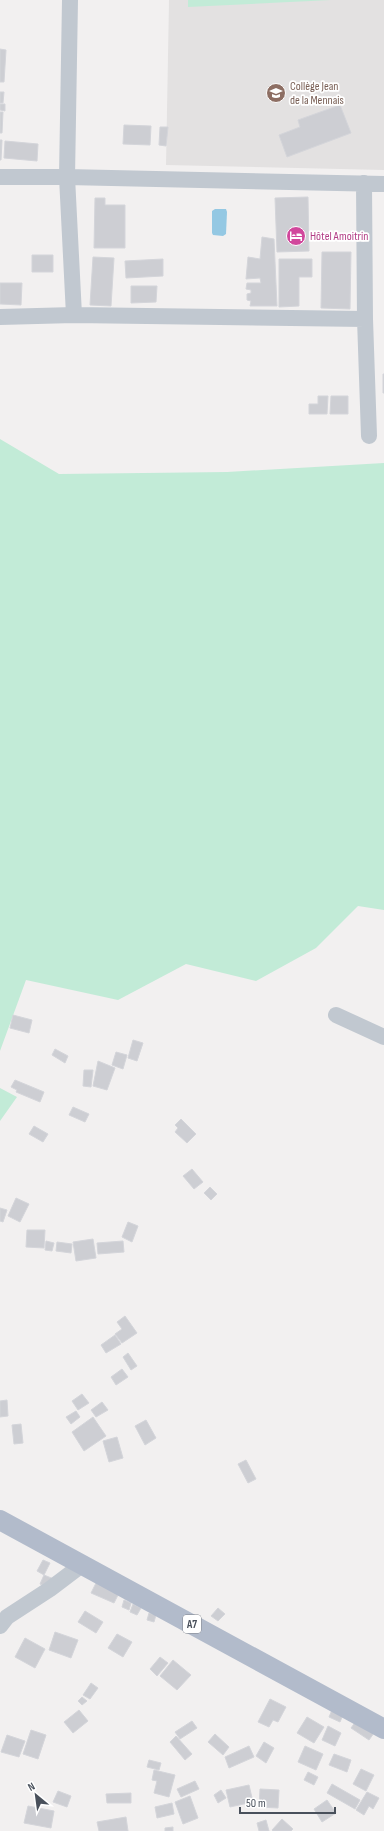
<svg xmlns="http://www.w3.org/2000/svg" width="384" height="1831" viewBox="0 0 384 1831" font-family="'Sofia Sans Condensed',sans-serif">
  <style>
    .education { fill: #e3e1e1 }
    .green { fill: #c2ebd7 }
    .water { fill: #94c8e3 }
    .building { fill: #cdced3; stroke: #d4d5da }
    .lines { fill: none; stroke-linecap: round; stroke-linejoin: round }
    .minor { stroke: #c1c8d0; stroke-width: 16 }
    .major { stroke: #b2bbcb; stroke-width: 20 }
    .labels { text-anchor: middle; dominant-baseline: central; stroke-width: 3.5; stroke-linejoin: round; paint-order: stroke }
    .shield { fill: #fff; stroke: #80848c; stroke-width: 1 }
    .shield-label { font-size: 11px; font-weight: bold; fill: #49505b }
    .education-label { font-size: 12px; fill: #785e54; stroke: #fff; text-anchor: start }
    .hotel-label { font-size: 12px; fill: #b23c85; stroke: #fff; text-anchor: start }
  </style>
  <rect width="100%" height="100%" fill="#f2f0f0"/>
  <path class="education" d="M 169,0 L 384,0 L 384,170 L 166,165 Z"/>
  <path class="green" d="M 188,0 L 331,0 L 188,7 Z
    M 0,439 L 59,474 L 227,472 L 384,463 L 384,910 L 358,906 L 316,948 L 256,981 L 186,964 L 118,1000 L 26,980 L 0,1051 Z
    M 0,1088 L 17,1097 L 0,1121 Z"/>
  <path class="water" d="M 215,209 L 226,209 L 227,212 L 226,234 L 223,236 L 213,235 L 212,233 L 212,211 Z"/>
  <path class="building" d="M 0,49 L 6,50 L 4,82 L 0,82 Z
    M 0,92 L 4,92 L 3,103 L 0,103 Z
    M 0,104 L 5,104 L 5,111 L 0,110 Z
    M 340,105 L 351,133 L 287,157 L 279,135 L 300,127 L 298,120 Z
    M 0,112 L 3,112 L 2,133 L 0,133 Z
    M 124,125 L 151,126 L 150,145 L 123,144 Z
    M 160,127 L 168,127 L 166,146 L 159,145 Z
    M 0,140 L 2,140 L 1,160 L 0,160 Z
    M 5,141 L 38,144 L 37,161 L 4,158 Z
    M 308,197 L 309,251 L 277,252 L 275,198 Z
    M 95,198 L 105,198 L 105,205 L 125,205 L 125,248 L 94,248 Z
    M 262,237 L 274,239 L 277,306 L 250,306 L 251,301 L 247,300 L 247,294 L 251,293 L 251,290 L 246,289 L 247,283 L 261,283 L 260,278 L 246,279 L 248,257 L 260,259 Z
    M 322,252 L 351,252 L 350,309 L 321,308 Z
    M 32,255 L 53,255 L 53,272 L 32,272 Z
    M 93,257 L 114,258 L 111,306 L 90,305 Z
    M 163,259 L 163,276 L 126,278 L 125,261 Z
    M 279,259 L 312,259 L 312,277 L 299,277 L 299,306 L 279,307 Z
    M 0,283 L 22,283 L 21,305 L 0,304 Z
    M 131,286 L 157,286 L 156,302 L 131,303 Z
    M 383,374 L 384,374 L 384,393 L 383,393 Z
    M 318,396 L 328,396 L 327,414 L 309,414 L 309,404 L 318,404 Z
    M 331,396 L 348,396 L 348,414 L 330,414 Z
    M 13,1015 L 32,1020 L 29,1033 L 10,1028 Z
    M 133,1040 L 143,1043 L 137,1061 L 128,1058 Z
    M 55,1049 L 68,1056 L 65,1063 L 52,1055 Z
    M 116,1052 L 127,1055 L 123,1069 L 112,1065 Z
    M 98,1061 L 115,1068 L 107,1090 L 93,1086 Z
    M 84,1070 L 93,1070 L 91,1087 L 83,1086 Z
    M 15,1080 L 44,1092 L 40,1102 L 16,1092 L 17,1090 L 11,1087 Z
    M 73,1107 L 89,1114 L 85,1122 L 69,1115 Z
    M 181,1119 L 196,1134 L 187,1143 L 175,1132 L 178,1128 L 175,1125 Z
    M 34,1126 L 48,1134 L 43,1142 L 29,1134 Z
    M 192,1169 L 203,1182 L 194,1189 L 183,1176 Z
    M 210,1187 L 217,1194 L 211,1200 L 204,1193 Z
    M 16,1198 L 29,1204 L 20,1222 L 8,1216 Z
    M 0,1208 L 7,1210 L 3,1222 L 0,1221 Z
    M 128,1222 L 138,1226 L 132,1242 L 122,1237 Z
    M 27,1230 L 45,1230 L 44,1248 L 26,1247 Z
    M 93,1239 L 96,1258 L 76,1261 L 73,1242 Z
    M 46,1241 L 54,1243 L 52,1251 L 45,1250 Z
    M 123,1241 L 124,1252 L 98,1254 L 97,1243 Z
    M 57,1242 L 72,1244 L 71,1253 L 56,1251 Z
    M 125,1316 L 137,1333 L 122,1343 L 115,1334 L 122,1329 L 117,1322 Z
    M 115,1335 L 121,1344 L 106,1353 L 101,1345 Z
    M 128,1353 L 137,1366 L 131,1370 L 123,1357 Z
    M 122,1369 L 128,1377 L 116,1385 L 111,1377 Z
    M 82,1394 L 89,1403 L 78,1410 L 72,1401 Z
    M 7,1400 L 8,1416 L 0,1417 L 0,1401 Z
    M 102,1402 L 108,1410 L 96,1417 L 91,1410 Z
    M 76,1411 L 80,1417 L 71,1424 L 66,1417 Z
    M 93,1417 L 106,1436 L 84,1451 L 72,1432 Z
    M 146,1420 L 156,1438 L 145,1445 L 135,1426 Z
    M 21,1424 L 23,1443 L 14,1444 L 12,1425 Z
    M 117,1437 L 123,1458 L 109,1462 L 103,1441 Z
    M 246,1460 L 256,1479 L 248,1483 L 238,1464 Z
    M 43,1560 L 50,1563 L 44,1575 L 37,1571 Z
    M 44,1575 L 61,1582 L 56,1592 L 40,1584 Z
    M 96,1583 L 119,1593 L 114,1603 L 91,1593 Z
    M 124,1600 L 131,1603 L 129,1610 L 122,1607 Z
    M 133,1604 L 141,1608 L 137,1615 L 130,1612 Z
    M 218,1608 L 225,1614 L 218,1621 L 211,1616 Z
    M 85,1611 L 103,1622 L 96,1633 L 78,1622 Z
    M 149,1613 L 156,1615 L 154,1622 L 147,1620 Z
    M 55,1632 L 78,1640 L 71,1658 L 49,1650 Z
    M 117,1634 L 132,1642 L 123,1657 L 108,1648 Z
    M 25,1638 L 45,1649 L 35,1668 L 15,1657 Z
    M 160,1657 L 168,1663 L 157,1676 L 150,1669 Z
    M 173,1660 L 191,1675 L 177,1690 L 160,1676 Z
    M 91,1683 L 98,1688 L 90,1699 L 83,1695 Z
    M 82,1697 L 87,1701 L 82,1705 L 78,1701 Z
    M 270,1699 L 286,1707 L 278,1722 L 273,1720 L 269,1727 L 258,1722 Z
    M 79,1710 L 88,1721 L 73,1733 L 64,1722 Z
    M 332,1710 L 343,1715 L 340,1722 L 329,1717 Z
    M 307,1717 L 324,1727 L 314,1743 L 297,1733 Z
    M 192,1721 L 197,1728 L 180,1739 L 175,1732 Z
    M 356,1721 L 374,1733 L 369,1740 L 351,1728 Z
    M 328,1726 L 341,1733 L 335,1746 L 322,1740 Z
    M 31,1730 L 46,1735 L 38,1759 L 23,1754 Z
    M 215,1734 L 229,1747 L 223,1755 L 208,1742 Z
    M 7,1735 L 25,1741 L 19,1757 L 1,1752 Z
    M 176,1736 L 192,1754 L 185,1760 L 170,1742 Z
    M 264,1742 L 274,1748 L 266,1763 L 256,1756 Z
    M 249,1746 L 254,1757 L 229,1768 L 225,1757 Z
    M 305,1746 L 323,1754 L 316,1770 L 298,1762 Z
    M 334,1754 L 351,1760 L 347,1772 L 329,1765 Z
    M 149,1760 L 161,1763 L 159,1770 L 147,1767 Z
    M 361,1769 L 374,1775 L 366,1791 L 353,1784 Z
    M 154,1770 L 175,1775 L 169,1797 L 154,1793 L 157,1781 L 152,1780 Z
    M 308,1772 L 318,1777 L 314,1785 L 304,1780 Z
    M 195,1781 L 199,1789 L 181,1797 L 177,1789 Z
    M 332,1784 L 360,1800 L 355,1809 L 327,1793 Z
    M 249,1785 L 253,1802 L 230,1807 L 226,1790 Z
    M 260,1789 L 279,1790 L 278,1808 L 259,1807 Z
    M 221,1790 L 226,1798 L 218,1803 L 214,1795 Z
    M 58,1791 L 71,1796 L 67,1807 L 53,1802 Z
    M 367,1792 L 379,1798 L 373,1809 L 369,1806 L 364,1815 L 356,1810 Z
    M 131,1793 L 131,1803 L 107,1803 L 106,1794 Z
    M 190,1796 L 198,1818 L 183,1824 L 175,1802 Z
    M 327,1800 L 336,1813 L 322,1822 L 314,1809 Z
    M 172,1803 L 174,1814 L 157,1818 L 155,1807 Z
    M 28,1806 L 54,1811 L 51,1828 L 24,1823 Z
    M 126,1817 L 128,1831 L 99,1831 L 97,1822 Z
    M 282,1819 L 293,1829 L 291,1831 L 273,1831 L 272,1830 Z
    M 266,1820 L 269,1831 L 259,1831 L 257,1823 Z
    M 173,1827 L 173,1831 L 165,1831 L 165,1828 Z"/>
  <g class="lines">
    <path class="minor" d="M 70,0 L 67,177 L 74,315
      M 0,177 L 67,177 L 384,184
      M 364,183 L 365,319 L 369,436
      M 0,317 L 74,315 L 365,319
      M 336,1015 L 384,1037
      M 0,1626 L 7,1617 L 50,1589 L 83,1564"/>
    <path class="major" d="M 0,1520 L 384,1729"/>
  </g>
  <defs>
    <symbol id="school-disc" viewBox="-11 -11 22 22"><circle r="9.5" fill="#8d6e63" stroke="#fff"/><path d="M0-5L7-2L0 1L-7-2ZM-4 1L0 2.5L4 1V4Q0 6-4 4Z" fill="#fff"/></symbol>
    <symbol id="hotel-disc" viewBox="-11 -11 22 22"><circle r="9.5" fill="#d1479c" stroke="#fff"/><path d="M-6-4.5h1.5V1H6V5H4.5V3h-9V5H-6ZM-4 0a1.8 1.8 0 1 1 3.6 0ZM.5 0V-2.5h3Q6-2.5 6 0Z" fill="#fff"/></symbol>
  </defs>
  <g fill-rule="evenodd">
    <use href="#school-disc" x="265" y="82" width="22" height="22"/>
    <use href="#hotel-disc" x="285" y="225" width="22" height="22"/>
  </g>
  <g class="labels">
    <rect class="shield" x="183" y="1615" width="18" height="18" rx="3"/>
    <g class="shield-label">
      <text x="192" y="1624">A7</text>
    </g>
    <g class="education-label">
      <text x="290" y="86">Collège Jean<tspan x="290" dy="14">de la Mennais</tspan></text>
    </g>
    <g class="hotel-label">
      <text x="310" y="236">Hôtel Amoitrin</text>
    </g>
  </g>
  <g transform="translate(36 1795) rotate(331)" stroke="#ffffff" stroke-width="3" paint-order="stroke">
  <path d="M0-3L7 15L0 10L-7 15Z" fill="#49505b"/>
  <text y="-6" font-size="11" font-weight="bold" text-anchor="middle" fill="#49505b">N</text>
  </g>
  <path d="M240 1807v6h95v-6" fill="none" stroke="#49505b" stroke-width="2"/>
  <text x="246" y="1807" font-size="12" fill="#49505b" stroke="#ffffff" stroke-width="3" paint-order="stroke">50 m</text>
</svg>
